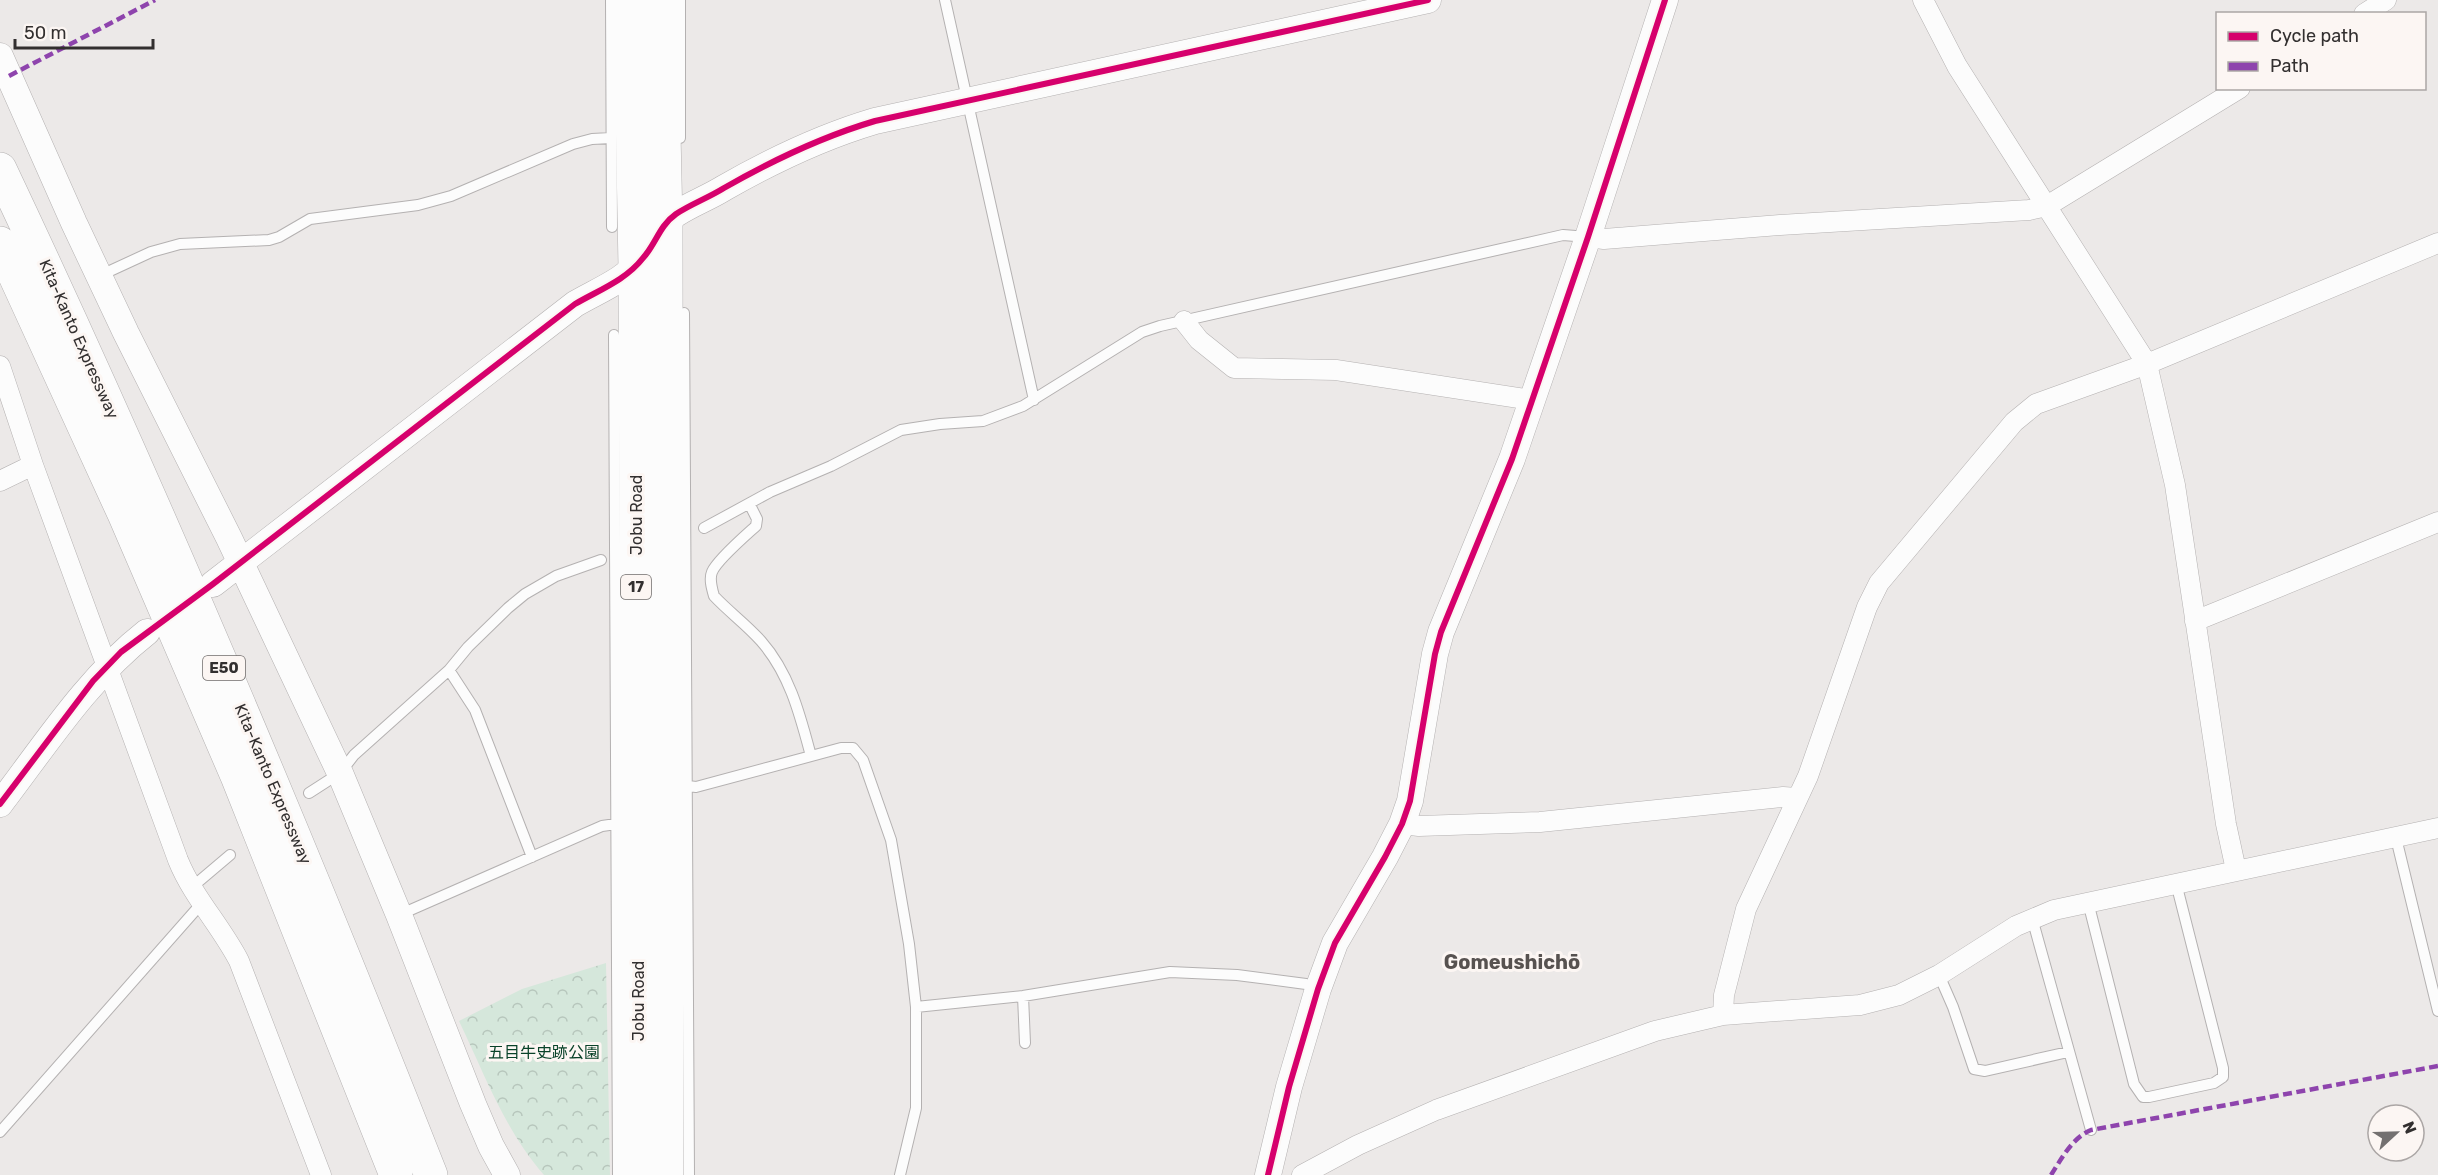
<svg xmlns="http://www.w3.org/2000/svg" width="2438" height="1175" viewBox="0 0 2438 1175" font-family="Rubik,'Noto Sans JP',sans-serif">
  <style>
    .park { fill: url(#park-crowns) }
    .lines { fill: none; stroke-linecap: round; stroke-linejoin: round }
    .service-casing { stroke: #b4b1b1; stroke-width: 12 }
    .minor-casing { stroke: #b4b1b1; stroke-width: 21 }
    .tertiary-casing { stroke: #b4b1b1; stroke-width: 27 }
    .trunk-casing { stroke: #b4b1b1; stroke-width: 34 }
    .motorway-casing { stroke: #b4b1b1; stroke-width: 34 }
    .service { stroke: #fcfcfc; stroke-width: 10 }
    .minor { stroke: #fcfcfc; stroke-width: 20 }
    .tertiary { stroke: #fcfcfc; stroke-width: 26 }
    .trunk { stroke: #fcfcfc; stroke-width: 33 }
    .motorway { stroke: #fcfcfc; stroke-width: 33 }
    .quiet { stroke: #8e44ad; stroke-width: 4.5; stroke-dasharray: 9 4.5; stroke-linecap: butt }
    .cycleway-casing { stroke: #fcf6f3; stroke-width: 10 }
    .cycleway { stroke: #d6006c; stroke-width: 6 }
    .labels { text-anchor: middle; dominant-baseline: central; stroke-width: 6; stroke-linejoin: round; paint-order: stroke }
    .shield { fill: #fcf6f3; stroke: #6f6b6a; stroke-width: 1.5 }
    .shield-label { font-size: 15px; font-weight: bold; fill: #322f2f }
    .street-label { font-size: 16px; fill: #322f2f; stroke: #fcf6f3 }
    .park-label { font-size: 16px; fill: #094229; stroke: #fcf6f3 }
    .quarter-label { font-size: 20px; font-weight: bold; fill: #575250; stroke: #fcf6f3 }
  </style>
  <defs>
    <pattern id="park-crowns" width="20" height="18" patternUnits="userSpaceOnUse" patternTransform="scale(1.5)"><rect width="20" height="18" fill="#d5e7db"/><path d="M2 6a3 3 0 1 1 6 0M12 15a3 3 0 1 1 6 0" fill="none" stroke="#b7c6bc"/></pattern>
  </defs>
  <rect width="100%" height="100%" fill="#ece9e8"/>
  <path class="park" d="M 606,963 L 610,1175 L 544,1175 C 503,1127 486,1077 459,1021 L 522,989 Z"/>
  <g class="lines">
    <defs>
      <path id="service" d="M 611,0 L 612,227
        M 680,0 L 680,138
        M 945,0 L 1034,400
        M 99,276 L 151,252 L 180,244 L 269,240 L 279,237 L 310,219 L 418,205 L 451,196 L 573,144 L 592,139 L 611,138
        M 684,313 L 689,1175
        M 614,335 L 618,1175
        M 750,505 L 757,519 L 756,526 C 745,536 717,560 712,572 C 709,579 712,589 714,596 C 729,612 747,625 761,641 C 790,674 800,715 811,756
        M 704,528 L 770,492 L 831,466 L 901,430 L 940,424 L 983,421 L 1023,406 L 1142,332 L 1160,326 L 1563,235 L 1588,237
        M 449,670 L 475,710 L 532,857
        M 688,786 L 696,787 L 841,748 L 853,748 L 863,760 L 891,840 L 909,944 L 916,1007 L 916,1108 L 900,1175
        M 309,793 L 340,773 L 354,755 L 449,670 L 468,647 L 508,608 L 525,594 L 556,576 L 601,560
        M 2396,838 L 2438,1011
        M 191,888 L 230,855
        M 2088,902 L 2134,1084 L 2143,1097 L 2149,1097 L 2214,1083 L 2223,1077 L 2223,1068 L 2176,883
        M 399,915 L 602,826 L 616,824
        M 2032,918 L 2091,1130
        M 1939,975 L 1953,1007 L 1974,1069 L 1985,1071 L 2068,1052
        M 1023,996 L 1025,1043
        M 916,1007 L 1023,996 L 1170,972 L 1237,975 L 1306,984 L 1318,989
        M 0,1132 L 201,904"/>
      <path id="minor" d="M 1923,0 L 1957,66 L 2147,364 L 2175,485 L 2226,824 L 2236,870
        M 2364,14 L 2386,0
        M 1588,237 L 1604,239 L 1780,225 L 2029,210 L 2047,206 L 2240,88
        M 1184,321 L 1199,340 L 1234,368 L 1336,370 L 1532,400
        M 0,366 L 33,465 L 178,860 C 193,897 221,926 239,961 L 321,1175
        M 0,481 L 33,465
        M 2195,621 L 2438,522
        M 1402,824 L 1419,826 L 1540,822 L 1783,797 L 1797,798
        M 1723,1015 L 1724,995 L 1746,909 L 1808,776 L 1867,607 L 1879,583 L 2014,422 L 2036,404 L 2147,364 L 2438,243
        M 1302,1175 L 1358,1145 L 1436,1110 L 1655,1031 L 1723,1015 L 1860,1005 L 1899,995 L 1939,975 L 2016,926 L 2054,910 L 2438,828"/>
      <path id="tertiary" d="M 0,56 L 74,223 L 126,333 L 229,538 L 340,773 L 399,915 L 473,1104 L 491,1146 L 507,1175
        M 213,584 L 575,304 C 599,290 626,280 643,258 C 656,244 659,226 676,214 C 691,204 708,198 724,188 C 773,160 821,137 875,121 L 1428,0
        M 0,804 C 46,744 87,679 147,632
        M 1268,1175 L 1289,1087 L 1318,989 L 1335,943 L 1385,857 L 1402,824 L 1410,801 L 1435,654 L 1441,632 L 1512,459 L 1588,237 L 1665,0"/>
      <path id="trunk" d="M 630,0 L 635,267 L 638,1175
        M 661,0 L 666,223 L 667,1175"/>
      <path id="motorway" d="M 0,169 C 156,499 297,835 431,1175
        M 0,243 L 125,516 L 237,776 L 396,1175"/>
    </defs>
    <use href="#service" class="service-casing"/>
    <use href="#minor" class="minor-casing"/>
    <use href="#tertiary" class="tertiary-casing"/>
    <use href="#trunk" class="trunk-casing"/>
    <use href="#motorway" class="motorway-casing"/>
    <use href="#service" class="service"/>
    <use href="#minor" class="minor"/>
    <use href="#tertiary" class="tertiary"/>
    <use href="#trunk" class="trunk"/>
    <use href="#motorway" class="motorway"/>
    <path class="quiet" d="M 9,76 L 155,0
      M 2051,1175 C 2062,1158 2072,1138 2091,1130 L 2438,1066"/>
    <defs>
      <path id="cycleway" d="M 0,804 L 93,681 L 121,652 L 213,584 L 575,304 C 599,290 626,280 643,258 C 656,244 659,226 676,214 C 691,204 708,198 724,188 C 773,160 821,137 875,121 L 1428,0
        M 1268,1175 L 1289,1087 L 1318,989 L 1335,943 L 1385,857 L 1402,824 L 1410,801 L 1435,654 L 1441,632 L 1512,459 L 1588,237 L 1665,0"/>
    </defs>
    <use href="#cycleway" class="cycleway-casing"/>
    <use href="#cycleway" class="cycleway"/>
  </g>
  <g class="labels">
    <g class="shield">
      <rect x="621" y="575" width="30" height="24" rx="4.5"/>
      <rect x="203" y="656" width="42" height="24" rx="4.5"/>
    </g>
    <g class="shield-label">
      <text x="636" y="587">17</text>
      <text x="224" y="668">E50</text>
    </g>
    <g class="street-label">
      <text transform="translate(79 339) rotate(66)">Kita-Kanto Expressway</text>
      <text transform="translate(636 515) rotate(-90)">Jobu Road</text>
      <text transform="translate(273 784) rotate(67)">Kita-Kanto Expressway</text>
      <text transform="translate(638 1001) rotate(-90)">Jobu Road</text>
    </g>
    <g class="park-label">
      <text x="544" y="1052">五目牛史跡公園</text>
    </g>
    <g class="quarter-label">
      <text x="1512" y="962">Gomeushichō</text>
    </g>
  </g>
  <rect x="2216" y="12" width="210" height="78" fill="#fcf6f3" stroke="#aba6a5" stroke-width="1.5"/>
  <rect x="2228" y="32" width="30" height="9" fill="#d6006c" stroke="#aba6a5" stroke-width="1.5"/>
  <text x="2270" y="42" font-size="18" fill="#322f2f">Cycle path</text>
  <rect x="2228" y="62" width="30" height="9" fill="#8e44ad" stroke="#aba6a5" stroke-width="1.5"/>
  <text x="2270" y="72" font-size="18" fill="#322f2f">Path</text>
  <g transform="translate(2396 1133) rotate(68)"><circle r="28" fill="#fcf6f3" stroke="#aba6a5" stroke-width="1.5"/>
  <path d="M0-4.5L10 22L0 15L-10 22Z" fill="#737070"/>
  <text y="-9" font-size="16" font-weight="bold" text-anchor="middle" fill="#322f2f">N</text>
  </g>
  <path d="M15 39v9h138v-9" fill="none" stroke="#322f2f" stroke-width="3"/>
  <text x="24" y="39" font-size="18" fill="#322f2f" stroke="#fcf6f3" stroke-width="4.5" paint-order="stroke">50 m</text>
</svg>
